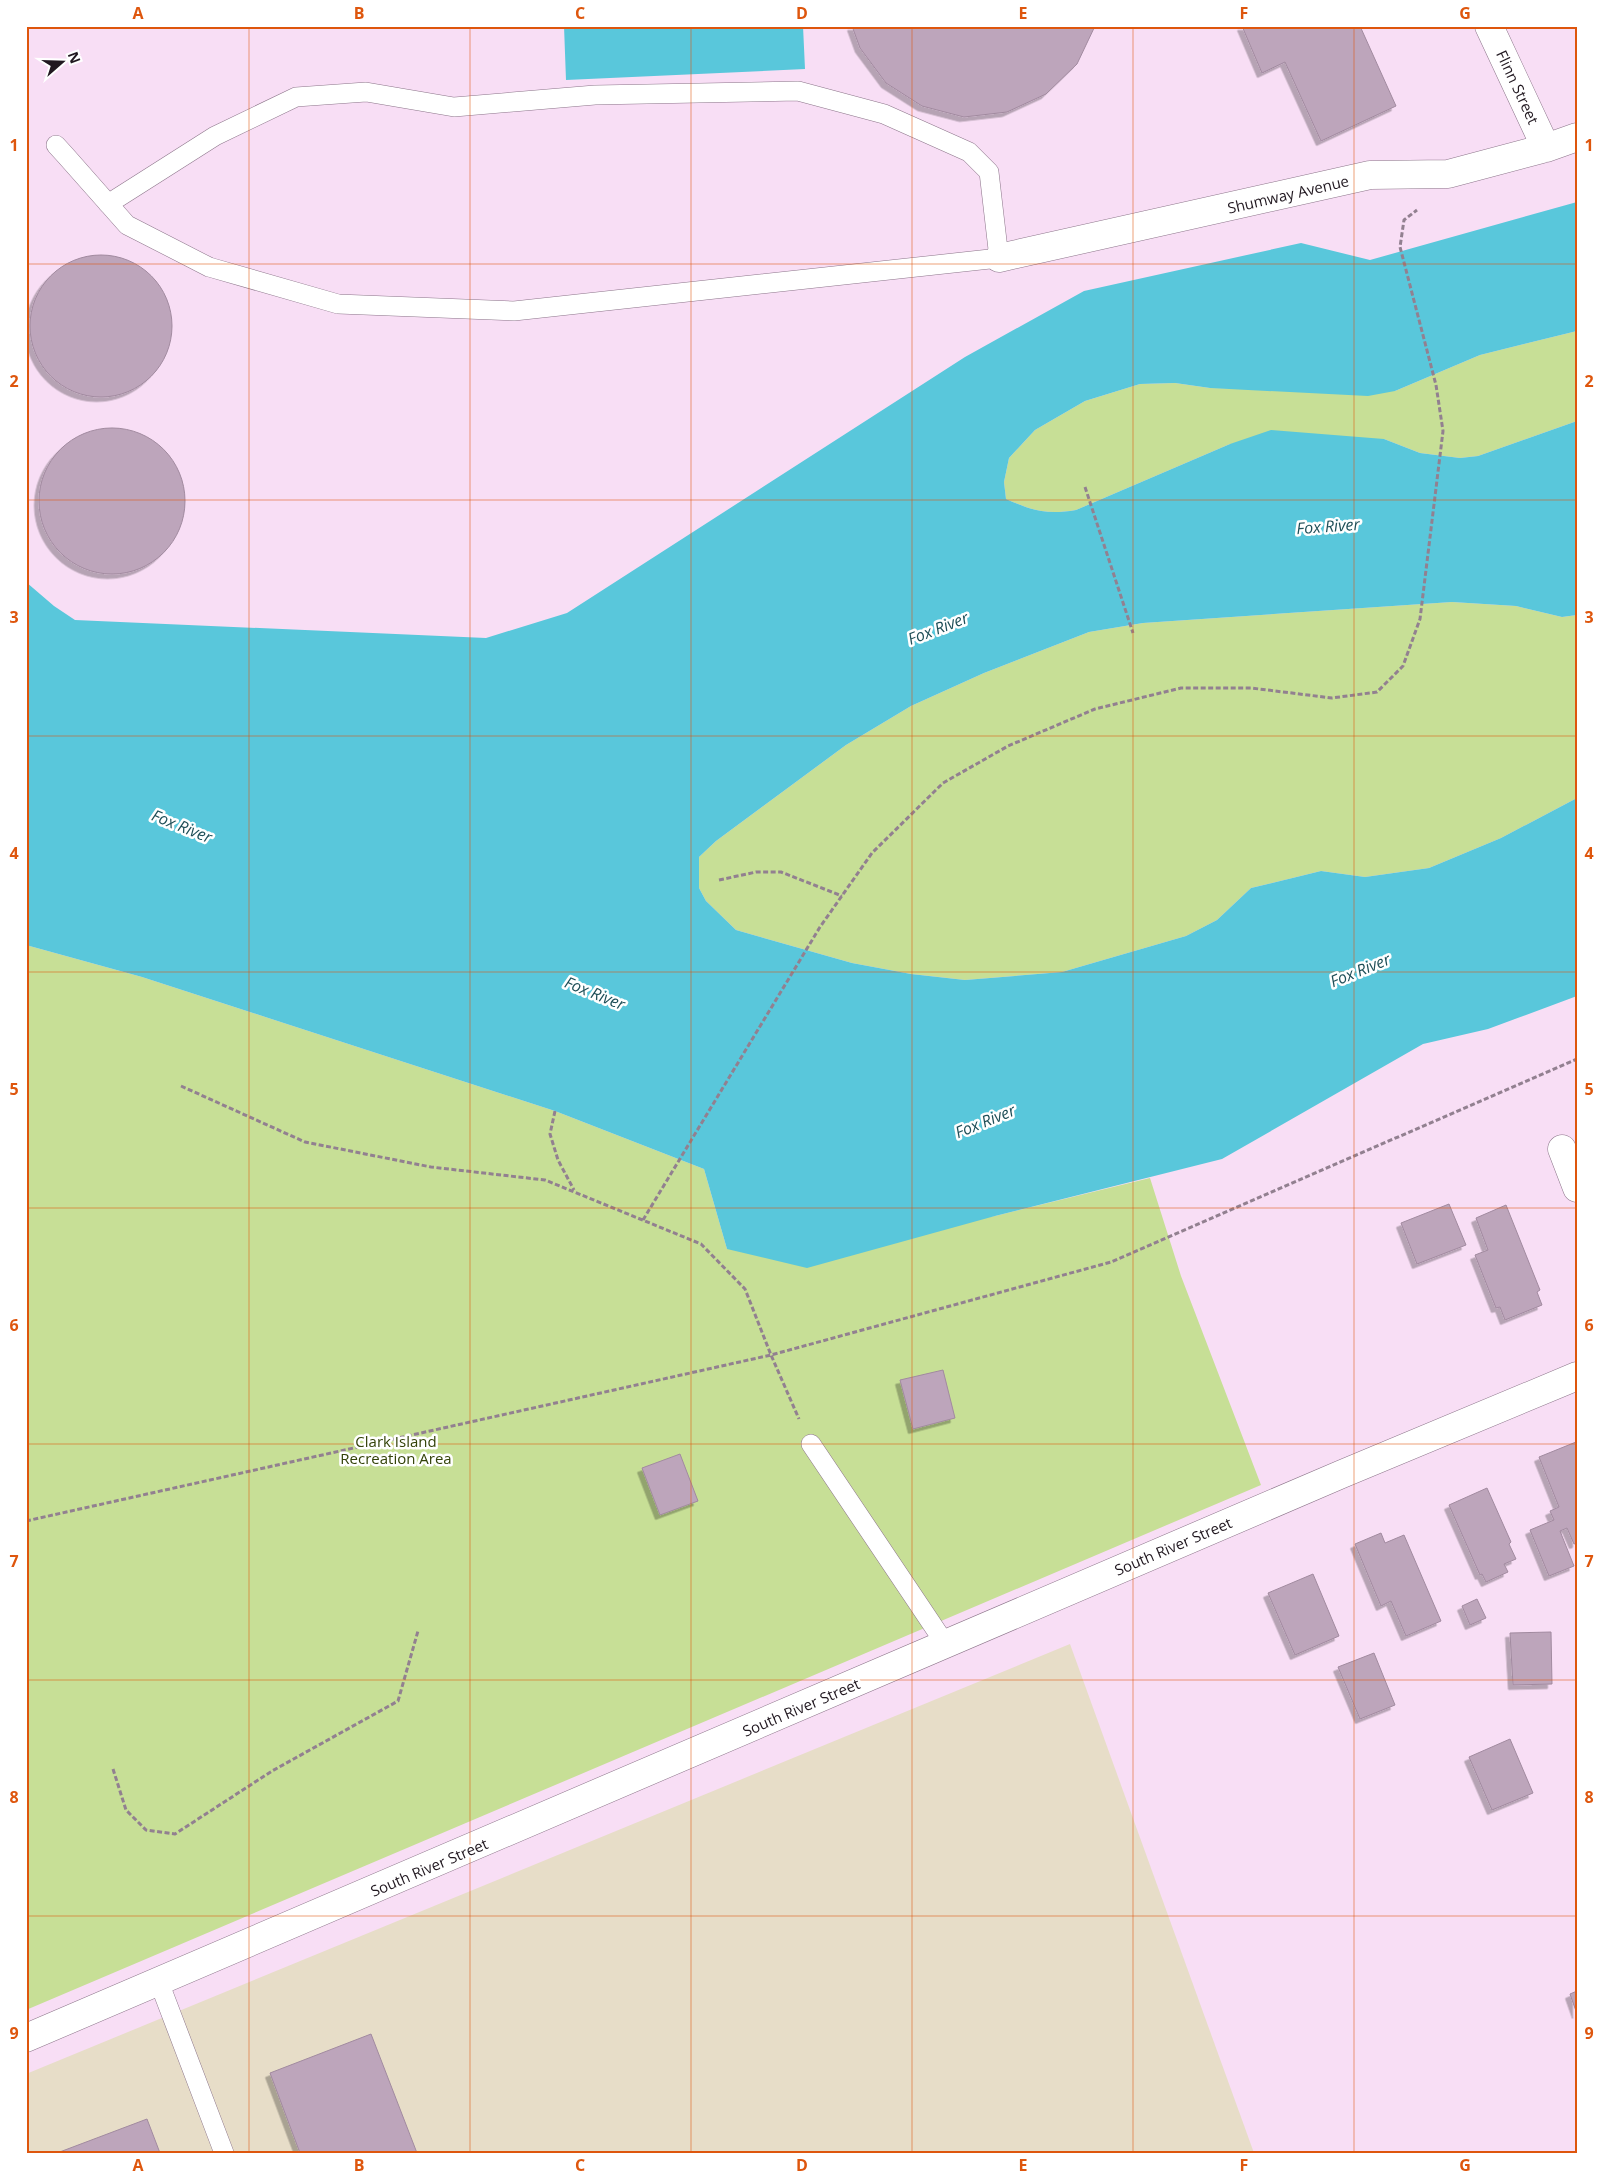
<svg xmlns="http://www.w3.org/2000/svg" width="1603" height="2179" viewBox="0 0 1603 2179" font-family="'Open Sans',sans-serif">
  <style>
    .industrial { fill: #e7ddc8 }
    .green { fill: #c7df96 }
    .water { fill: #59c7db }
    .building { fill: #bda5bb; stroke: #a18a9f; filter: url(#shadow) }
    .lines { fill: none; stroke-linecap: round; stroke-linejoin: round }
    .lane-casing { stroke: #8c758a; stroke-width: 20 }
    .street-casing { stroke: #8c758a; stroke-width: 29 }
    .secondary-casing { stroke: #8c758a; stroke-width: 29 }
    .path { stroke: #928090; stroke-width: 3; stroke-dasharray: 5 2.5; stroke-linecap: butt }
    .lane { stroke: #fff; stroke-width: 19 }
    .street { stroke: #fff; stroke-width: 28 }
    .secondary { stroke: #fff; stroke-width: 28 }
    .grid { fill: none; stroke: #de560d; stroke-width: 1; stroke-opacity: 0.55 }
    .labels { text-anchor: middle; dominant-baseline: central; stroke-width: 5; stroke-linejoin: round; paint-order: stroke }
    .street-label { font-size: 15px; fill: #211820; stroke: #fff }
    .park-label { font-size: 15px; fill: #334208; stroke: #fff }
    .water-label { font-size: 16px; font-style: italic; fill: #1f4f58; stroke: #fff }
    .neatline { fill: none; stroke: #de560d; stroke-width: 2 }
    .grid-label { font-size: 16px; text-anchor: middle; font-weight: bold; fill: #de560d }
  </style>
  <defs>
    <filter id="shadow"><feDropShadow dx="-4.5" dy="4.5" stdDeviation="0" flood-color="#0004"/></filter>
  </defs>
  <rect width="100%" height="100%" fill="#f8def5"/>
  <path class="industrial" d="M 1070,1644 L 1254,2153 L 26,2153 L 26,2074 Z"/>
  <path class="green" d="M 1577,331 L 1577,421 L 1478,456 L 1460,458 L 1420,453 L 1384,439 L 1230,444 L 1076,510 C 1047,515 1033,511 1006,499 L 1004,482 L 1009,458 L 1035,430 L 1085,401 L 1140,384 L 1175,383 L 1210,388 L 1395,391 L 1480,355 Z
    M 1452,602 L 1516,606 L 1562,617 L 1577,615 L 1577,798 L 1501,838 L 1429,868 L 1365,877 L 1321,871 L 1251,888 L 1217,920 L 1186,936 L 1062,972 L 965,980 L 911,974 L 852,963 L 736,930 L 706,901 L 699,888 L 699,857 L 716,841 L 846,745 L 911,706 L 984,673 L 1089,632 L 1143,623 Z
    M 26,945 L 142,977 L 555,1111 L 704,1169 L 727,1249 L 995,1216 L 1150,1178 L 1181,1276 L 1261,1485 L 26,2010 Z"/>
  <path class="water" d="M 564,26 L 803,26 L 805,69 L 566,80 Z
    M 1577,202 L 1577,331 L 1480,355 L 1395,391 L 1368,396 L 1210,388 L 1175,383 L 1140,384 L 1085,401 L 1035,430 L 1009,458 L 1004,482 L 1006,499 C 1033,511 1047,515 1076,510 L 1230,444 L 1271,430 L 1384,439 L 1420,453 L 1460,458 L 1478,456 L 1577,421 L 1577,615 L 1562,617 L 1516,606 L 1452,602 L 1143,623 L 1089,632 L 984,673 L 911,706 L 846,745 L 716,841 L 699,857 L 699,888 L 706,901 L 736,930 L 852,963 L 911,974 L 965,980 L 1062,972 L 1186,936 L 1217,920 L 1251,888 L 1321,871 L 1365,877 L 1429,868 L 1501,838 L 1577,798 L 1577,996 L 1488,1029 L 1423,1044 L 1222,1159 L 995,1216 L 807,1268 L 727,1249 L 704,1169 L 555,1111 L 142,977 L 26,945 L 26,582 L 54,606 L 75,620 L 486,638 L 567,613 L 965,357 L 1084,291 L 1301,243 L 1370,260 Z"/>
  <path class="building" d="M 852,26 L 1095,26 L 1077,64 L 1046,94 L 1007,112 L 964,117 L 922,106 L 886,83 L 860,48 Z
    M 1242,26 L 1360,26 L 1396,106 L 1321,141 L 1285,62 L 1262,73 Z
    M30 326a71 71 0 1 1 142 0a71 71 0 1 1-142 0Z
    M39 501a73 73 0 1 1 146 0a73 73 0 1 1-146 0Z
    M 1449,1204 L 1466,1245 L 1417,1264 L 1401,1223 Z
    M 1506,1205 L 1540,1290 L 1537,1292 L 1542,1305 L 1505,1320 L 1500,1307 L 1496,1308 L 1475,1255 L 1488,1250 L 1476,1218 Z
    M 943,1370 L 955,1418 L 913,1429 L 900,1380 Z
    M 1576,1442 L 1577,1543 L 1574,1544 L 1567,1528 L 1560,1531 L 1574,1566 L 1549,1576 L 1530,1530 L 1554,1520 L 1550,1511 L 1559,1507 L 1539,1457 Z
    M 680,1454 L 698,1501 L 660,1515 L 642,1468 Z
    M 1487,1488 L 1511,1542 L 1509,1544 L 1516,1559 L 1504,1564 L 1508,1572 L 1486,1582 L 1482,1574 L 1480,1575 L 1449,1505 Z
    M 1381,1533 L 1385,1543 L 1404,1535 L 1441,1621 L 1406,1636 L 1391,1601 L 1381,1606 L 1355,1544 Z
    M 1313,1574 L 1339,1636 L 1295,1655 L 1268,1593 Z
    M 1477,1599 L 1486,1618 L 1470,1625 L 1462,1606 Z
    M 1551,1632 L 1552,1684 L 1513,1685 L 1510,1633 Z
    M 1374,1653 L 1395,1705 L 1360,1719 L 1338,1667 Z
    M 1510,1739 L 1533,1793 L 1492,1810 L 1469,1757 Z
    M 1577,1991 L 1577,2014 L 1570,1994 Z
    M 371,2034 L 417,2153 L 300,2153 L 270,2073 Z
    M 147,2119 L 160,2153 L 57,2153 Z"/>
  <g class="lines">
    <defs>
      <path id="lane" d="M 56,145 L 66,156 L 127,225 L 209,267 L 338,304 L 514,311 L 999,258 L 989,172 L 969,152 L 884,114 L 798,91 L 595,95 L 454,107 L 366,92 L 296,97 L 215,136 L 108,204
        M 811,1444 L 946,1645
        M 159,1982 L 224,2153"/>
      <path id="street" d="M 1489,26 L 1546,148
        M 999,258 L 1370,175 L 1448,174 L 1546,148 L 1577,137
        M 1562,1149 L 1577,1188"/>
      <path id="secondary" d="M 26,2038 L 1342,1474 L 1577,1376"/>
    </defs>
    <use href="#lane" class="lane-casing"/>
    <use href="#street" class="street-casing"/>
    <use href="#secondary" class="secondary-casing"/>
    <path class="path" d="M 1085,487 L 1133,633
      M 719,880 L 756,872 L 781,872 L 842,896
      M 181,1086 L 305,1142 L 431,1167 L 545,1180 L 701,1244 L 745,1289 L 771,1355 L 799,1419
      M 555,1111 L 550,1134 L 558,1160 L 574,1190
      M 643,1220 L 820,927 L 872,853 L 943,783 L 1008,746 L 1095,709 L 1181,688 L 1251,688 L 1332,698 L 1377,692 L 1403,666 L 1420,619 L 1443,431 L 1436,385 L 1400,247 L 1404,220 L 1417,210
      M 26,1521 L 771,1355 L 1111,1262 L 1577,1059
      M 113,1769 L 126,1810 L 146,1830 L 175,1834 L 272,1771 L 398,1701 L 418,1631"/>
    <use href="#lane" class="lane"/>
    <use href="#street" class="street"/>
    <use href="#secondary" class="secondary"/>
  </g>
  <path class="grid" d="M 249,26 L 249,2153M 470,26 L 470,2153M 691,26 L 691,2153M 912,26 L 912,2153M 1133,26 L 1133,2153M 1354,26 L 1354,2153M 26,264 L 1577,264M 26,500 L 1577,500M 26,736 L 1577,736M 26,972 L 1577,972M 26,1208 L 1577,1208M 26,1444 L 1577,1444M 26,1680 L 1577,1680M 26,1916 L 1577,1916"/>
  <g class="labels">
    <g class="street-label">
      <text transform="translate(1518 87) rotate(65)">Flinn Street</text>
      <text transform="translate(1288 194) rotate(-13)">Shumway Avenue</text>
      <text transform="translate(1173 1546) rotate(-23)">South River Street</text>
      <text transform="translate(801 1707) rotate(-23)">South River Street</text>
      <text transform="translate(429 1867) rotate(-23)">South River Street</text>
    </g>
    <g class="park-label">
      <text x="396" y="1441">Clark Island<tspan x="396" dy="17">Recreation Area</tspan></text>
    </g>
    <g class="water-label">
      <text transform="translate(1328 526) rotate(-4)">Fox River</text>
      <text transform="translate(938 628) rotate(-21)">Fox River</text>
      <text transform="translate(182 826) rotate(22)">Fox River</text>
      <text transform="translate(1360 970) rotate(-22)">Fox River</text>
      <text transform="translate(595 993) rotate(22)">Fox River</text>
      <text transform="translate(985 1121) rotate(-22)">Fox River</text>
    </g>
  </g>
  <rect width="1603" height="2179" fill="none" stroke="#ffffff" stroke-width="55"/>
  <g transform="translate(62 62) rotate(70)" stroke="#ffffff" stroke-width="4" paint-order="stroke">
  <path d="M0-4L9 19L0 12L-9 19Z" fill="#211820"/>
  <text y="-8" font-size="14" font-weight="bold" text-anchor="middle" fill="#211820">N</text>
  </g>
  <rect x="28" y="28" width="1548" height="2124" class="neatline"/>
  <g class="grid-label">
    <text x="138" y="19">A</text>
    <text x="359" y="19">B</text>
    <text x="580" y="19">C</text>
    <text x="802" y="19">D</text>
    <text x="1023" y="19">E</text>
    <text x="1244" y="19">F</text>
    <text x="1465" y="19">G</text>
    <text x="14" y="151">1</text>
    <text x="1589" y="151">1</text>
    <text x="14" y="387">2</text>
    <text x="1589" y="387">2</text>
    <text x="14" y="623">3</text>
    <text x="1589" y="623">3</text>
    <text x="14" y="859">4</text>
    <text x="1589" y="859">4</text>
    <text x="14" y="1095">5</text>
    <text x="1589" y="1095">5</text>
    <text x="14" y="1331">6</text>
    <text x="1589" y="1331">6</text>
    <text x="14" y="1567">7</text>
    <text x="1589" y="1567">7</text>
    <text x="14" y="1803">8</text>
    <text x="1589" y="1803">8</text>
    <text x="14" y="2039">9</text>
    <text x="1589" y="2039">9</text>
    <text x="138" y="2171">A</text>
    <text x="359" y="2171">B</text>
    <text x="580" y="2171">C</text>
    <text x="802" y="2171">D</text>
    <text x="1023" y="2171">E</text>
    <text x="1244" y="2171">F</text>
    <text x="1465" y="2171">G</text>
  </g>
</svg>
